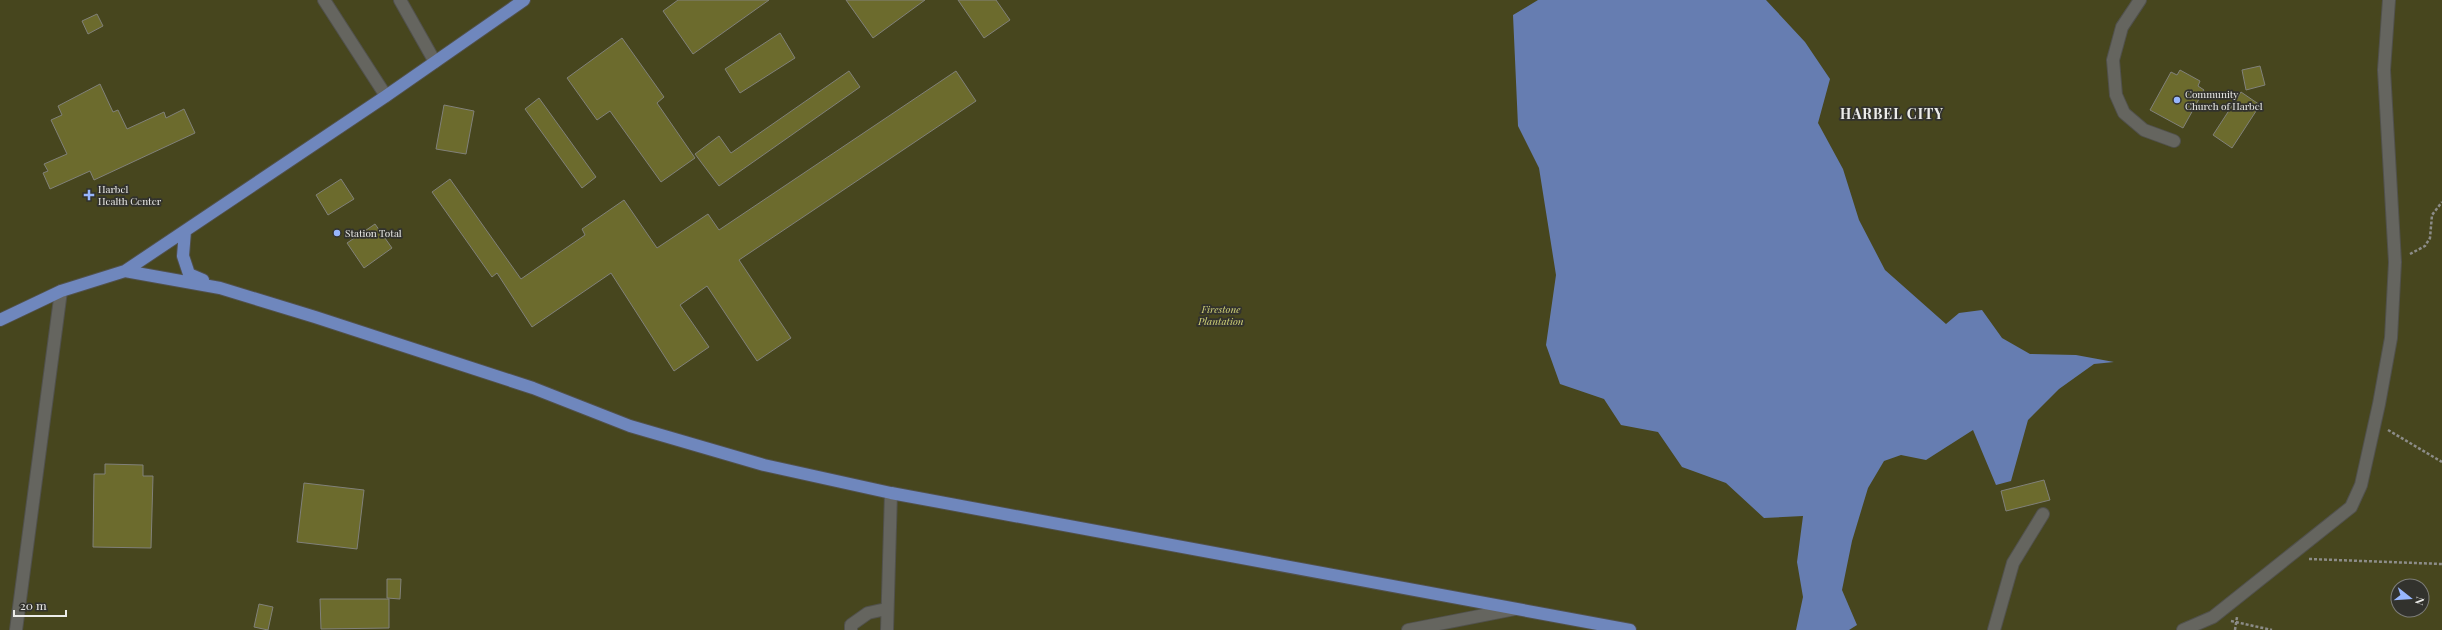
<svg xmlns="http://www.w3.org/2000/svg" width="2442" height="630" viewBox="0 0 2442 630" font-family="'Playfair Display',serif">
  <style>
    .green { fill: #47461e; fill-rule: evenodd }
    .water { fill: #667db1 }
    .building { fill: #6c6b2d; stroke: #81817a }
    .lines { fill: none; stroke-linecap: round; stroke-linejoin: round }
    .minor-casing { stroke: #51514c; stroke-width: 14 }
    .major-casing { stroke: #51514c; stroke-width: 14 }
    .path { stroke: #8c8c88; stroke-width: 2.5; stroke-dasharray: 3 2; stroke-linecap: butt }
    .minor { stroke: #65655f; stroke-width: 12 }
    .major { stroke: #6f87bd; stroke-width: 12 }
    .poi-dot { fill: #97b6fd; stroke: #32322d; stroke-width: 1.5 }
    .labels { text-anchor: middle; dominant-baseline: central; stroke-width: 3.5; stroke-linejoin: round; paint-order: stroke }
    .poi-label { font-size: 10px; fill: #ecece9; stroke: #32322d; text-anchor: start }
    .park-label { font-size: 10px; font-style: italic; fill: #d3d479; stroke: #32322d }
    .district-label { font-size: 14px; font-weight: bold; letter-spacing: 1px; fill: #ecece9; stroke: #32322d }
  </style>
  <rect width="100%" height="100%" fill="#32322d"/>
  <path class="green" d="M 0,0 L 2442,0 L 2442,630 L 0,630 ZM 2398,586 L 2422,586 L 2422,610 L 2398,610 Z"/>
  <path class="water" d="M 1538,0 L 1766,0 L 1805,42 L 1830,79 L 1818,123 L 1843,169 L 1859,220 L 1885,270 L 1946,324 L 1959,313 L 1982,310 L 2002,338 L 2030,354 L 2076,355 L 2114,362 L 2094,364 L 2059,389 L 2028,420 L 2011,481 L 1996,485 L 1973,430 L 1926,460 L 1901,455 L 1884,461 L 1868,488 L 1852,541 L 1842,590 L 1857,625 L 1849,630 L 1796,630 L 1803,597 L 1797,562 L 1803,516 L 1764,518 L 1726,483 L 1682,467 L 1658,432 L 1621,425 L 1604,399 L 1560,384 L 1546,345 L 1556,275 L 1539,168 L 1518,126 L 1513,15 Z"/>
  <path class="building" d="M 678,0 L 769,0 L 693,54 L 663,11 Z
    M 846,0 L 925,0 L 873,38 Z
    M 958,0 L 996,0 L 1010,20 L 984,38 Z
    M 97,14 L 103,26 L 88,34 L 82,21 Z
    M 780,33 L 795,58 L 740,93 L 725,69 Z
    M 622,38 L 664,97 L 657,103 L 695,158 L 661,182 L 610,111 L 597,120 L 567,78 Z
    M 2260,66 L 2265,85 L 2246,90 L 2242,70 Z
    M 2180,70 L 2200,81 L 2198,86 L 2204,90 L 2183,128 L 2150,110 L 2171,72 L 2177,75 Z
    M 849,71 L 860,87 L 719,186 L 695,154 L 719,136 L 731,153 Z
    M 956,71 L 976,101 L 739,260 L 791,338 L 757,361 L 707,286 L 680,305 L 709,347 L 674,371 L 611,273 L 532,327 L 497,273 L 492,277 L 432,192 L 450,179 L 521,279 L 585,235 L 582,229 L 624,200 L 657,248 L 708,214 L 719,230 Z
    M 100,84 L 113,112 L 118,110 L 127,129 L 164,112 L 166,118 L 184,109 L 195,133 L 94,180 L 90,171 L 50,189 L 43,173 L 48,171 L 44,164 L 67,154 L 51,120 L 62,115 L 58,106 Z
    M 2241,92 L 2260,105 L 2232,148 L 2213,135 Z
    M 539,98 L 596,177 L 582,188 L 525,109 Z
    M 444,105 L 474,111 L 466,154 L 436,149 Z
    M 341,179 L 354,199 L 328,215 L 316,195 Z
    M 375,224 L 392,248 L 364,268 L 347,243 Z
    M 105,464 L 143,465 L 143,476 L 153,476 L 151,548 L 93,547 L 94,474 L 105,474 Z
    M 2044,480 L 2050,500 L 2006,511 L 2001,491 Z
    M 304,483 L 364,490 L 357,549 L 297,542 Z
    M 387,579 L 401,579 L 400,599 L 387,598 Z
    M 320,599 L 389,599 L 389,628 L 321,629 Z
    M 259,604 L 273,607 L 268,630 L 254,627 Z"/>
  <g class="lines">
    <defs>
      <path id="minor" d="M 324,0 L 386,96
        M 400,0 L 435,62
        M 2140,0 L 2122,27 L 2113,60 L 2116,95 L 2124,113 L 2144,130 L 2174,141
        M 16,630 L 61,291
        M 851,630 L 851,625 L 868,613 L 886,609
        M 887,630 L 891,493
        M 1408,630 L 1515,609
        M 1994,630 L 2013,563 L 2043,514
        M 2183,630 L 2213,617 L 2351,507 L 2361,485 L 2379,404 L 2391,338 L 2395,262 L 2384,70 L 2389,0"/>
      <path id="major" d="M 185,231 L 183,256 L 189,274 L 203,280
        M 125,271 L 220,288 L 315,317 L 533,388 L 630,426 L 764,465 L 891,493 L 1630,630
        M 0,320 L 61,291 L 125,271 L 386,96 L 524,0"/>
    </defs>
    <use href="#minor" class="minor-casing"/>
    <use href="#major" class="major-casing"/>
    <path class="path" d="M 2410,254 L 2425,246 L 2430,238 L 2432,215 L 2442,202
      M 2388,430 L 2442,462
      M 2309,559 L 2442,564
      M 2231,621 L 2272,630
      M 2235,630 L 2237,617"/>
    <use href="#minor" class="minor"/>
    <use href="#major" class="major"/>
  </g>
  <g class="poi-dot">
    <circle cx="2177" cy="100" r="4"/>
    <path d="M87 189h4v4h4v4h-4v4h-4v-4h-4v-4h4z"/>
    <circle cx="337" cy="233" r="4"/>
  </g>
  <g class="labels">
    <g class="poi-label">
      <text x="2185" y="94">Community<tspan x="2185" dy="12">Church of Harbel</tspan></text>
      <text x="98" y="189">Harbel<tspan x="98" dy="12">Health Center</tspan></text>
      <text x="345" y="233">Station Total</text>
    </g>
    <g class="park-label">
      <text x="1221" y="309">Firestone<tspan x="1221" dy="12">Plantation</tspan></text>
    </g>
    <g class="district-label">
      <text x="1892" y="113">HARBEL CITY</text>
    </g>
  </g>
  <g transform="translate(2410 598) rotate(107)"><circle r="19" fill="#32322d" stroke="#7c7c78"/>
  <path d="M0-3L7 15L0 10L-7 15Z" fill="#97b6fd"/>
  <text y="-6" font-size="11" font-weight="bold" text-anchor="middle" fill="#ecece9">N</text>
  </g>
  <path d="M14 610v6h52v-6" fill="none" stroke="#ecece9" stroke-width="2"/>
  <text x="20" y="610" font-size="12" fill="#ecece9" stroke="#32322d" stroke-width="3" paint-order="stroke">20 m</text>
</svg>
